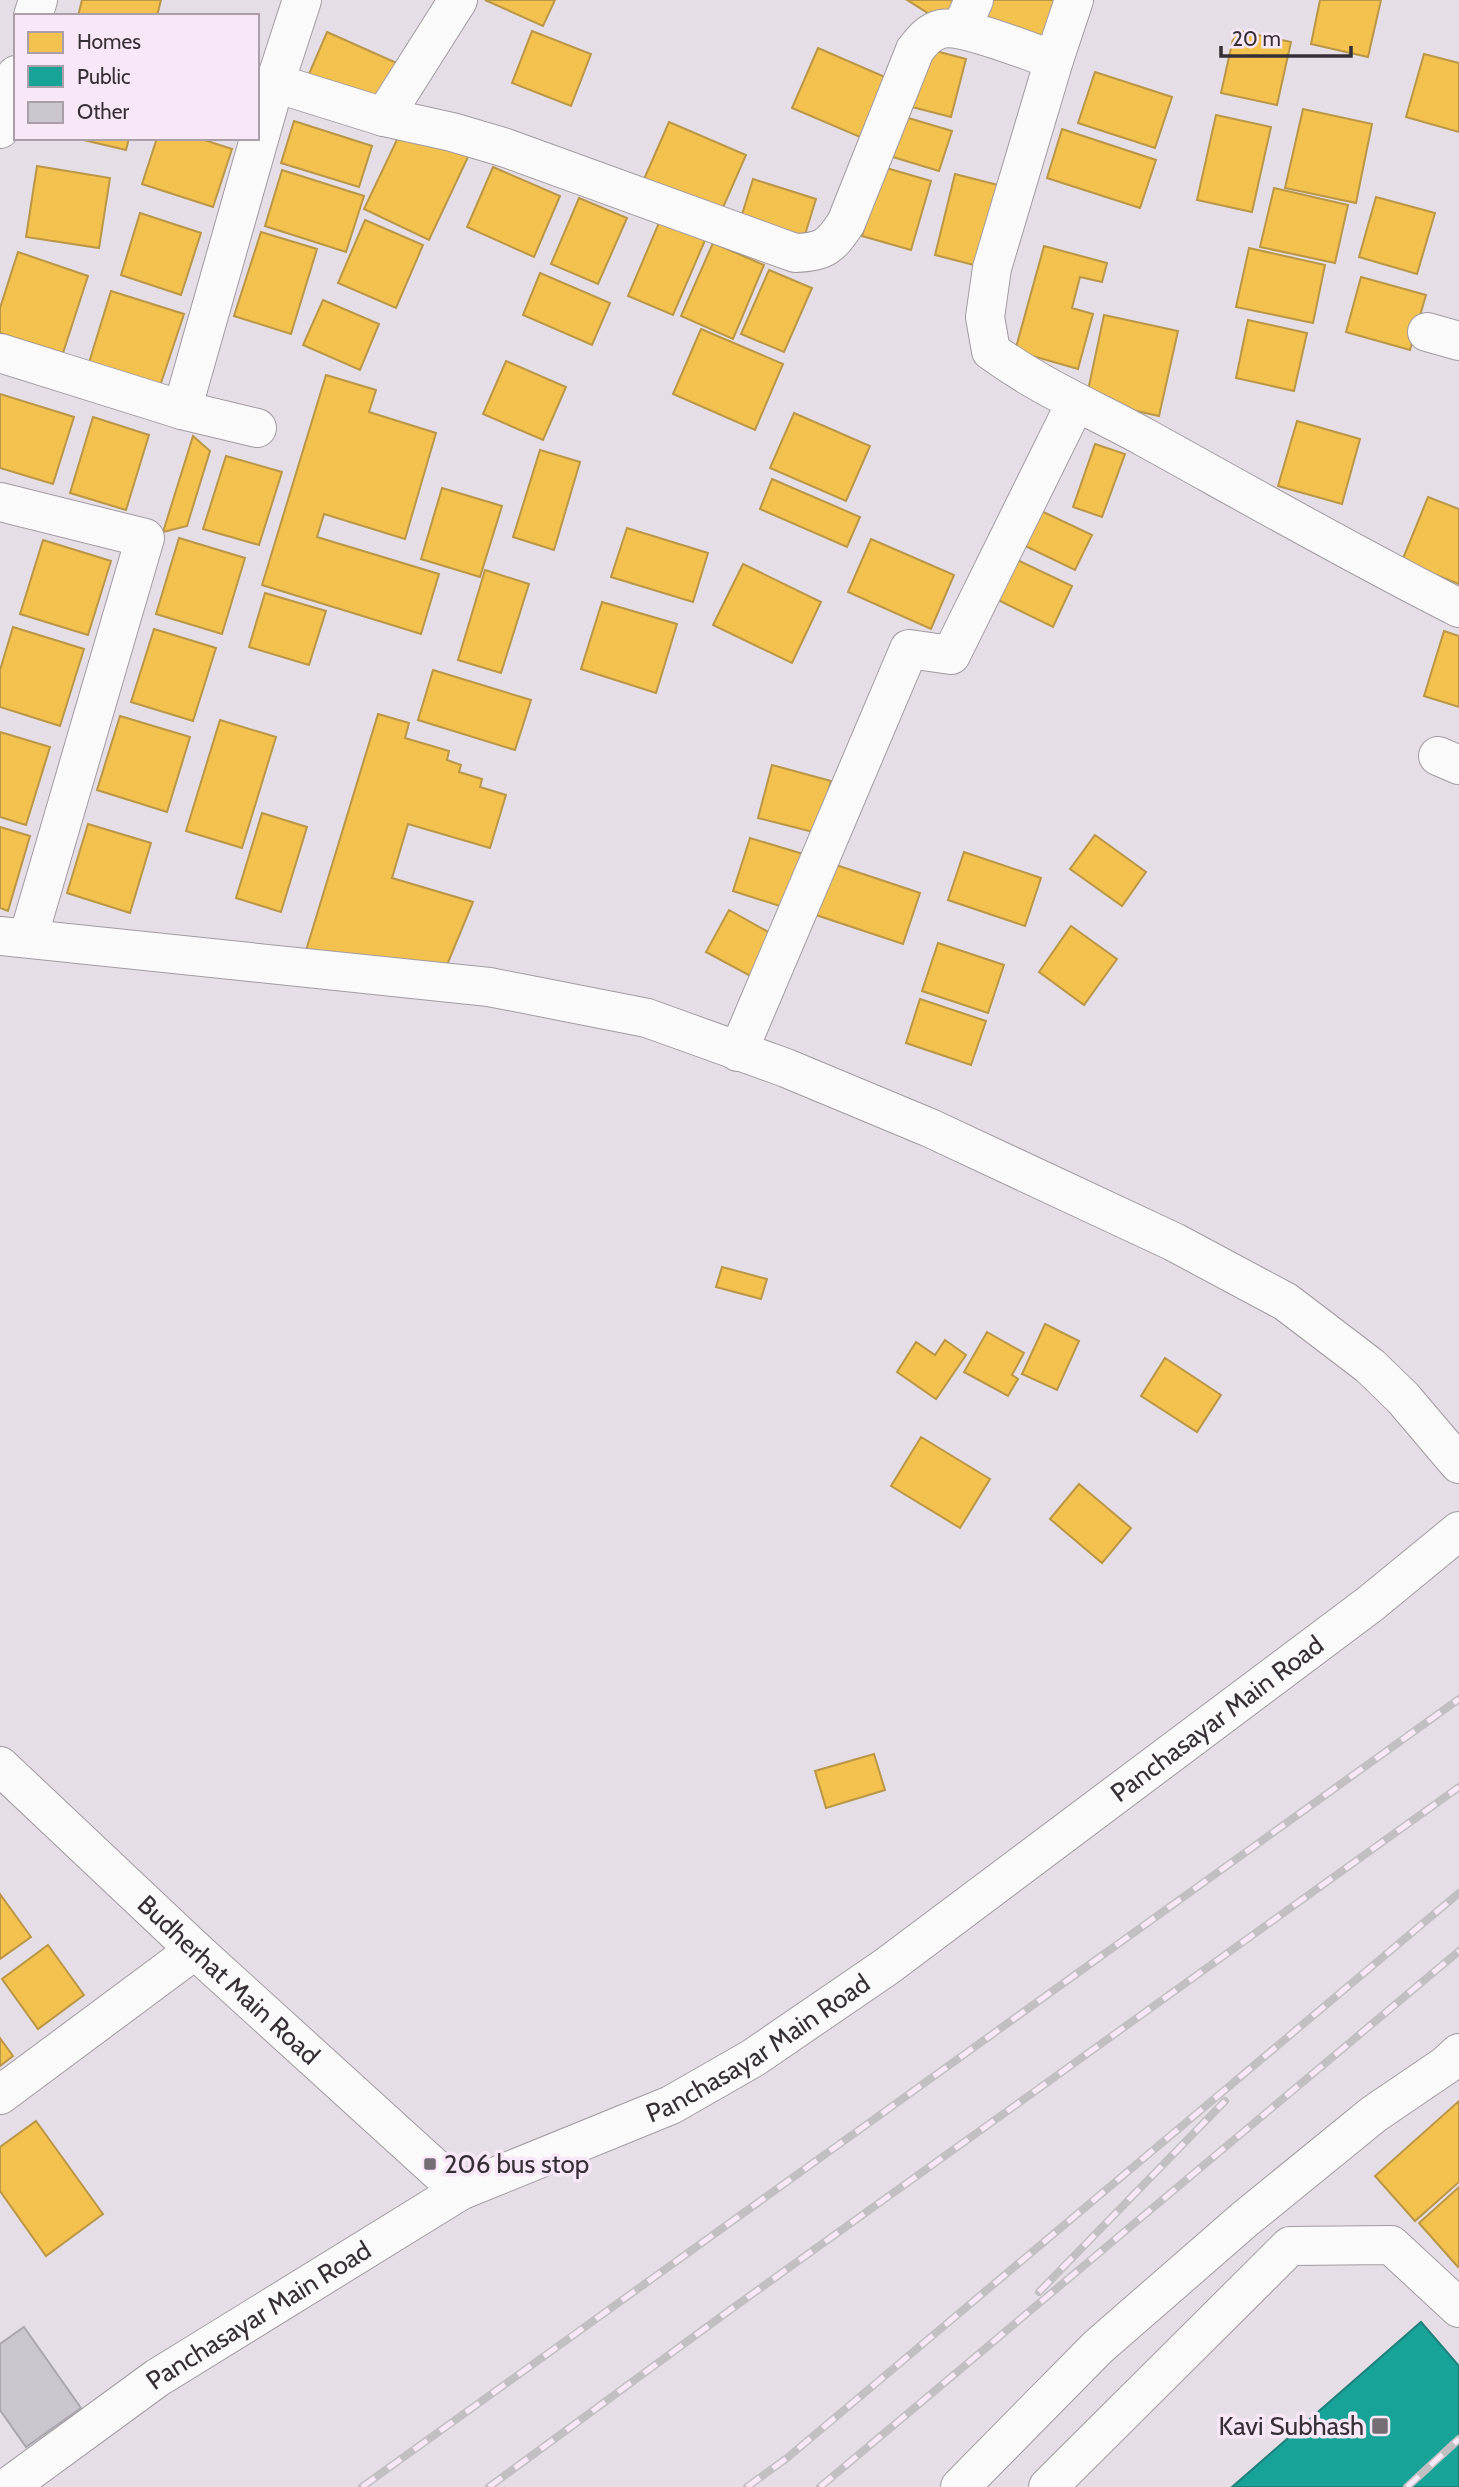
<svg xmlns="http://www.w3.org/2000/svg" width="1459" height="2487" viewBox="0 0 1459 2487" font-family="Cabin,sans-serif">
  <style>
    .homes { fill: #f2c14e; stroke: #ba9647; stroke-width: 2 }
    .public { fill: #17a398; stroke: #20807b; stroke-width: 2 }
    .building { fill: #cbc6cd; stroke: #aba6ad; stroke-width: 2 }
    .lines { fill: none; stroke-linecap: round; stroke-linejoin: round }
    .minor-casing { stroke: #a19ba1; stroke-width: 40 }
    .minor { stroke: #fbfafb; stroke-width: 38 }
    .rail-casing { stroke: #c1bfc1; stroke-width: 8 }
    .rail { stroke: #f8e7f6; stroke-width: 5; stroke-dasharray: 16; stroke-linecap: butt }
    .poi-dot { fill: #746d74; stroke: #f8e7f6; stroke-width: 2.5 }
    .labels { text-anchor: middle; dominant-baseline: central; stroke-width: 7; stroke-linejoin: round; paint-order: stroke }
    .street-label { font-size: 26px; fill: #363036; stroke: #f8e7f6 }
    .poi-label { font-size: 26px; fill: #363036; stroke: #f8e7f6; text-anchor: start }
  </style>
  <rect width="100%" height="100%" fill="#e6dee6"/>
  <path class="homes" d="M 82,0 L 161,0 L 157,16 L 78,16 Z
    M 485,0 L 555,0 L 543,26 Z
    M 907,0 L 958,0 L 944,23 Z
    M 989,0 L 1066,0 L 1053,48 L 981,28 Z
    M 1320,0 L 1381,0 L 1368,57 L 1311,44 Z
    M 1235,30 L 1291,42 L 1277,105 L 1221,93 Z
    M 532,31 L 591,54 L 571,106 L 512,83 Z
    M 327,32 L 399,64 L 378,112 L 306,81 Z
    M 818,48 L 885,77 L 860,137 L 792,108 Z
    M 928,49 L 966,59 L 951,117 L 912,107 Z
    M 1424,54 L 1459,63 L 1459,132 L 1406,117 Z
    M 1095,72 L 1172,97 L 1155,148 L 1078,123 Z
    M 1303,109 L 1372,124 L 1356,203 L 1285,188 Z
    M 1216,115 L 1271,127 L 1252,212 L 1197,200 Z
    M 905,117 L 952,131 L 939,171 L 893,157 Z
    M 294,121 L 372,146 L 359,187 L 281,163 Z
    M 669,122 L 746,155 L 718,219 L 641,186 Z
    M 403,127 L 468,157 L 429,240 L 364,209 Z
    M 1062,129 L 1156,160 L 1140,208 L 1047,178 Z
    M 75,138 L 129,138 L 126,150 Z
    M 157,138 L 198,138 L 232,149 L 213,207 L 142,184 Z
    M 37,166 L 110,178 L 99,248 L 26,237 Z
    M 493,167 L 560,196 L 534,257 L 467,227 Z
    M 883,167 L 931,181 L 911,250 L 862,236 Z
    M 282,170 L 364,196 L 346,252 L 265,226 Z
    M 955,174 L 998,185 L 978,266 L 935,255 Z
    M 753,179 L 816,199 L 803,241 L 740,221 Z
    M 1274,188 L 1348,205 L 1335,263 L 1260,247 Z
    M 1376,197 L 1435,213 L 1417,274 L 1359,257 Z
    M 579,198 L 627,218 L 598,284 L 551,264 Z
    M 140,213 L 201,233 L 181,295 L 121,275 Z
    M 661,218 L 706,238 L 673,315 L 628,296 Z
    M 365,220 L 423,245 L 396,308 L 338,283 Z
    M 261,232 L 317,249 L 291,334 L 234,316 Z
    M 713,243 L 764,265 L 733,339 L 681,316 Z
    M 1044,246 L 1107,263 L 1102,282 L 1080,277 L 1072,308 L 1093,314 L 1078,369 L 1015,351 Z
    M 1249,248 L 1325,265 L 1313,323 L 1236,307 Z
    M 18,252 L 88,276 L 63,353 L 0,333 L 0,308 Z
    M 769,270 L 812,288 L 784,352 L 741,334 Z
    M 540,273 L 610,303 L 592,345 L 523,315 Z
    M 1361,277 L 1426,295 L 1410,350 L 1346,332 Z
    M 111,291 L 184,314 L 158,392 L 87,369 Z
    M 323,300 L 379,324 L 360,370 L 303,345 Z
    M 1104,315 L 1178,331 L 1159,416 L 1086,400 Z
    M 1248,320 L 1307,333 L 1294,391 L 1236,378 Z
    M 701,329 L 783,364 L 755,430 L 673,394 Z
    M 506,361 L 566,387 L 543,440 L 483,414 Z
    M 326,375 L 376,390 L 369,412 L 436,433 L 405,539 L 324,514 L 317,537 L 439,574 L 421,634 L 262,585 Z
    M 0,394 L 74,417 L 53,484 L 0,468 Z
    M 794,413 L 870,446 L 846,501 L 770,468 Z
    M 93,417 L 149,435 L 126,510 L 70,493 Z
    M 1297,421 L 1360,439 L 1342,504 L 1278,486 Z
    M 193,436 L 210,451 L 187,526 L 163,532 Z
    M 1095,444 L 1125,454 L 1102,517 L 1073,507 Z
    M 540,450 L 580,462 L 554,550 L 513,537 Z
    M 226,456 L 282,472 L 259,545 L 203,529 Z
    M 772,479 L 860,517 L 847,547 L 760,509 Z
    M 442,488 L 502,506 L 480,577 L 421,559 Z
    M 1428,497 L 1459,509 L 1459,584 L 1402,561 Z
    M 1035,508 L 1092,535 L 1075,570 L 1019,543 Z
    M 627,528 L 708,553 L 693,602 L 611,577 Z
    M 179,538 L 245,558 L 222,634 L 156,614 Z
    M 871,539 L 954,575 L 931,629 L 848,592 Z
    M 43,540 L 111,561 L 88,635 L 20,614 Z
    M 1013,558 L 1072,586 L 1053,627 L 994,598 Z
    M 743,564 L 821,602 L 792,663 L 713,625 Z
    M 485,570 L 529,584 L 501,673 L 458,660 Z
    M 265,593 L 326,611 L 309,665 L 249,647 Z
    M 602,602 L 677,624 L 656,693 L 581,669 Z
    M 13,627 L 84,649 L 60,726 L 0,707 L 0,670 Z
    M 154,629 L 216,648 L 193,721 L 131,702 Z
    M 1444,631 L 1459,636 L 1459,707 L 1424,696 Z
    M 433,670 L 531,700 L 515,750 L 418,720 Z
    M 378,714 L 409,723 L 405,738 L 449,751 L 447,760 L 461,765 L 459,772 L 482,779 L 480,787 L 506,795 L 490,848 L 408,824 L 392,878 L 473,902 L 447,965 L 304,957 Z
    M 120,716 L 190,737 L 167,812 L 97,790 Z
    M 220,720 L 276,737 L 242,848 L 186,831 Z
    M 0,732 L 50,747 L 26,825 L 0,817 Z
    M 772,765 L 831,781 L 817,833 L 758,818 Z
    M 262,813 L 307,827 L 281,912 L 236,898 Z
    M 88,824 L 151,843 L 130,913 L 67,893 Z
    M 0,827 L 30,836 L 8,911 L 0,908 Z
    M 1095,835 L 1146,872 L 1122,906 L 1070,869 Z
    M 750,838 L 803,854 L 786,908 L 733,891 Z
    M 964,852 L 1041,878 L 1025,926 L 948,900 Z
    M 830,863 L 920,893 L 903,944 L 813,914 Z
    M 729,910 L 779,938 L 756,979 L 706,952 Z
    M 1071,926 L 1117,959 L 1084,1005 L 1039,972 Z
    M 938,943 L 1004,965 L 988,1013 L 922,991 Z
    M 920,999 L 986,1021 L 971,1065 L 906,1043 Z
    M 722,1267 L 767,1279 L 761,1299 L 716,1287 Z
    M 1045,1324 L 1079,1341 L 1057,1390 L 1022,1374 Z
    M 987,1332 L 1024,1353 L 1012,1375 L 1018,1379 L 1008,1396 L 964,1372 Z
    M 945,1340 L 966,1355 L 936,1399 L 897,1372 L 916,1342 L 935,1355 Z
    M 1165,1358 L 1221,1395 L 1197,1432 L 1141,1396 Z
    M 921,1437 L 990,1479 L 960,1528 L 891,1486 Z
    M 1079,1484 L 1131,1528 L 1102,1563 L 1050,1519 Z
    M 874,1754 L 885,1790 L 826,1808 L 815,1771 Z
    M 0,1894 L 31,1937 L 0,1959 Z
    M 48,1945 L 84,1995 L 38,2029 L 2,1979 Z
    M 0,2038 L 13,2056 L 0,2066 Z
    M 1459,2101 L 1459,2182 L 1415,2221 L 1375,2176 Z
    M 36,2121 L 103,2214 L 46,2256 L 0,2191 L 0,2147 Z
    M 1459,2187 L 1459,2266 L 1458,2267 L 1419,2223 Z"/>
  <path class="public" d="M 1421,2322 L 1459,2366 L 1459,2487 L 1232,2487 Z"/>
  <path class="building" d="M 24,2327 L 81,2408 L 26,2447 L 0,2410 L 0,2344 Z"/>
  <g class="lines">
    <defs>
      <g id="minor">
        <path d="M 1074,0 L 1054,60 L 992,268 L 985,317 L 991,351 C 1040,387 1091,408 1144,437 C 1249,495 1352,554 1459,608"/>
        <path d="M 33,16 L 38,0"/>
        <path d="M 961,29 L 974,0"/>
        <path d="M 275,83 L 384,117 L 452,132 L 506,148 L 795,253 C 824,252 830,247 846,223 L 915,50 C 922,41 929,32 941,29 C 962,24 1030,52 1054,60"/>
        <path d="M 384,117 L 458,0"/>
        <path d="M 0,129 L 16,75"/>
        <path d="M 1427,332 L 1459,341"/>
        <path d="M 0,353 L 182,410 L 275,83 L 302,0"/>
        <path d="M 182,410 L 257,428"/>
        <path d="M 0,502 L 145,538 L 28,938"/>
        <path d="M 1438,756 L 1459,765"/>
        <path d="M 0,936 L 489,987 L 647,1018 L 786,1068 L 930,1128 L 1174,1242 L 1286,1302 L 1370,1366 L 1403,1398 L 1459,1464"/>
        <path d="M 738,1052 L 909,649 L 951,655 L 1075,404"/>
        <path id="s1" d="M 0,1766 L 195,1950 L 460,2191"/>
        <path d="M 0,2095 L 195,1950"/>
        <path id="s2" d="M 8,2487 L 157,2378 L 460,2191 L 671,2105 L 753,2058 L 886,1967 L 1370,1604 L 1459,1531"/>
        <path d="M 960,2487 L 1098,2347 L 1245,2219 L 1374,2114 L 1446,2065 L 1459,2053"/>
        <path d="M 1048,2487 L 1290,2246 L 1391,2245 L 1459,2308"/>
      </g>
    </defs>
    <use href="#minor" class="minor-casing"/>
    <use href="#minor" class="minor"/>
    <defs>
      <path id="rail" d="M 1039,2292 L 1225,2101
        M 362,2487 L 1459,1699
        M 489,2487 L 730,2310 L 1459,1787
        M 747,2487 L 787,2458 L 1459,1893
        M 820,2487 L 1459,1951
        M 1407,2487 L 1459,2439"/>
    </defs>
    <use href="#rail" class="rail-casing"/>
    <use href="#rail" class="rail"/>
  </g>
  <g class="poi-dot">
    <rect x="423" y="2157" width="14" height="14" rx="3.5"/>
    <rect x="1371" y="2417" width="18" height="18" rx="3.5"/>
  </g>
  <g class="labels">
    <g class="street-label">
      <text stroke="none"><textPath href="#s2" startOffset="1438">Panchasayar Main Road</textPath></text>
      <text stroke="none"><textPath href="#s1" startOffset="313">Budherhat Main Road</textPath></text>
      <text stroke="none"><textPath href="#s2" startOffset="872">Panchasayar Main Road</textPath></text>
      <text stroke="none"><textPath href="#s2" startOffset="304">Panchasayar Main Road</textPath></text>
    </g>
    <g class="poi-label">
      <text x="444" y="2164">206 bus stop</text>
      <text x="1364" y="2426" text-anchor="end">Kavi Subhash</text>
    </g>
  </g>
  <rect x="14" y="14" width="245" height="126" fill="#f8e7f6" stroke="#aa9ea9" stroke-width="2"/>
  <rect x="28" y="32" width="35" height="21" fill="#f2c14e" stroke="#aa9ea9" stroke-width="2"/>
  <text x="77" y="49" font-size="21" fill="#363036">Homes</text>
  <rect x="28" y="66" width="35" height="21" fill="#17a398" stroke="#aa9ea9" stroke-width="2"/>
  <text x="77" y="84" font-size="21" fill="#363036">Public</text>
  <rect x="28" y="102" width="35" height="21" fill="#cbc6cd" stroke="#aa9ea9" stroke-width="2"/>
  <text x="77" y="119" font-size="21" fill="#363036">Other</text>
  <path d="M1221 46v10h130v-10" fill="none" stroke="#363036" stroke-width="3.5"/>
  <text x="1232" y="46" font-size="21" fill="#363036" stroke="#f8e7f6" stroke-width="5" paint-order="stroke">20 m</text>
</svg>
